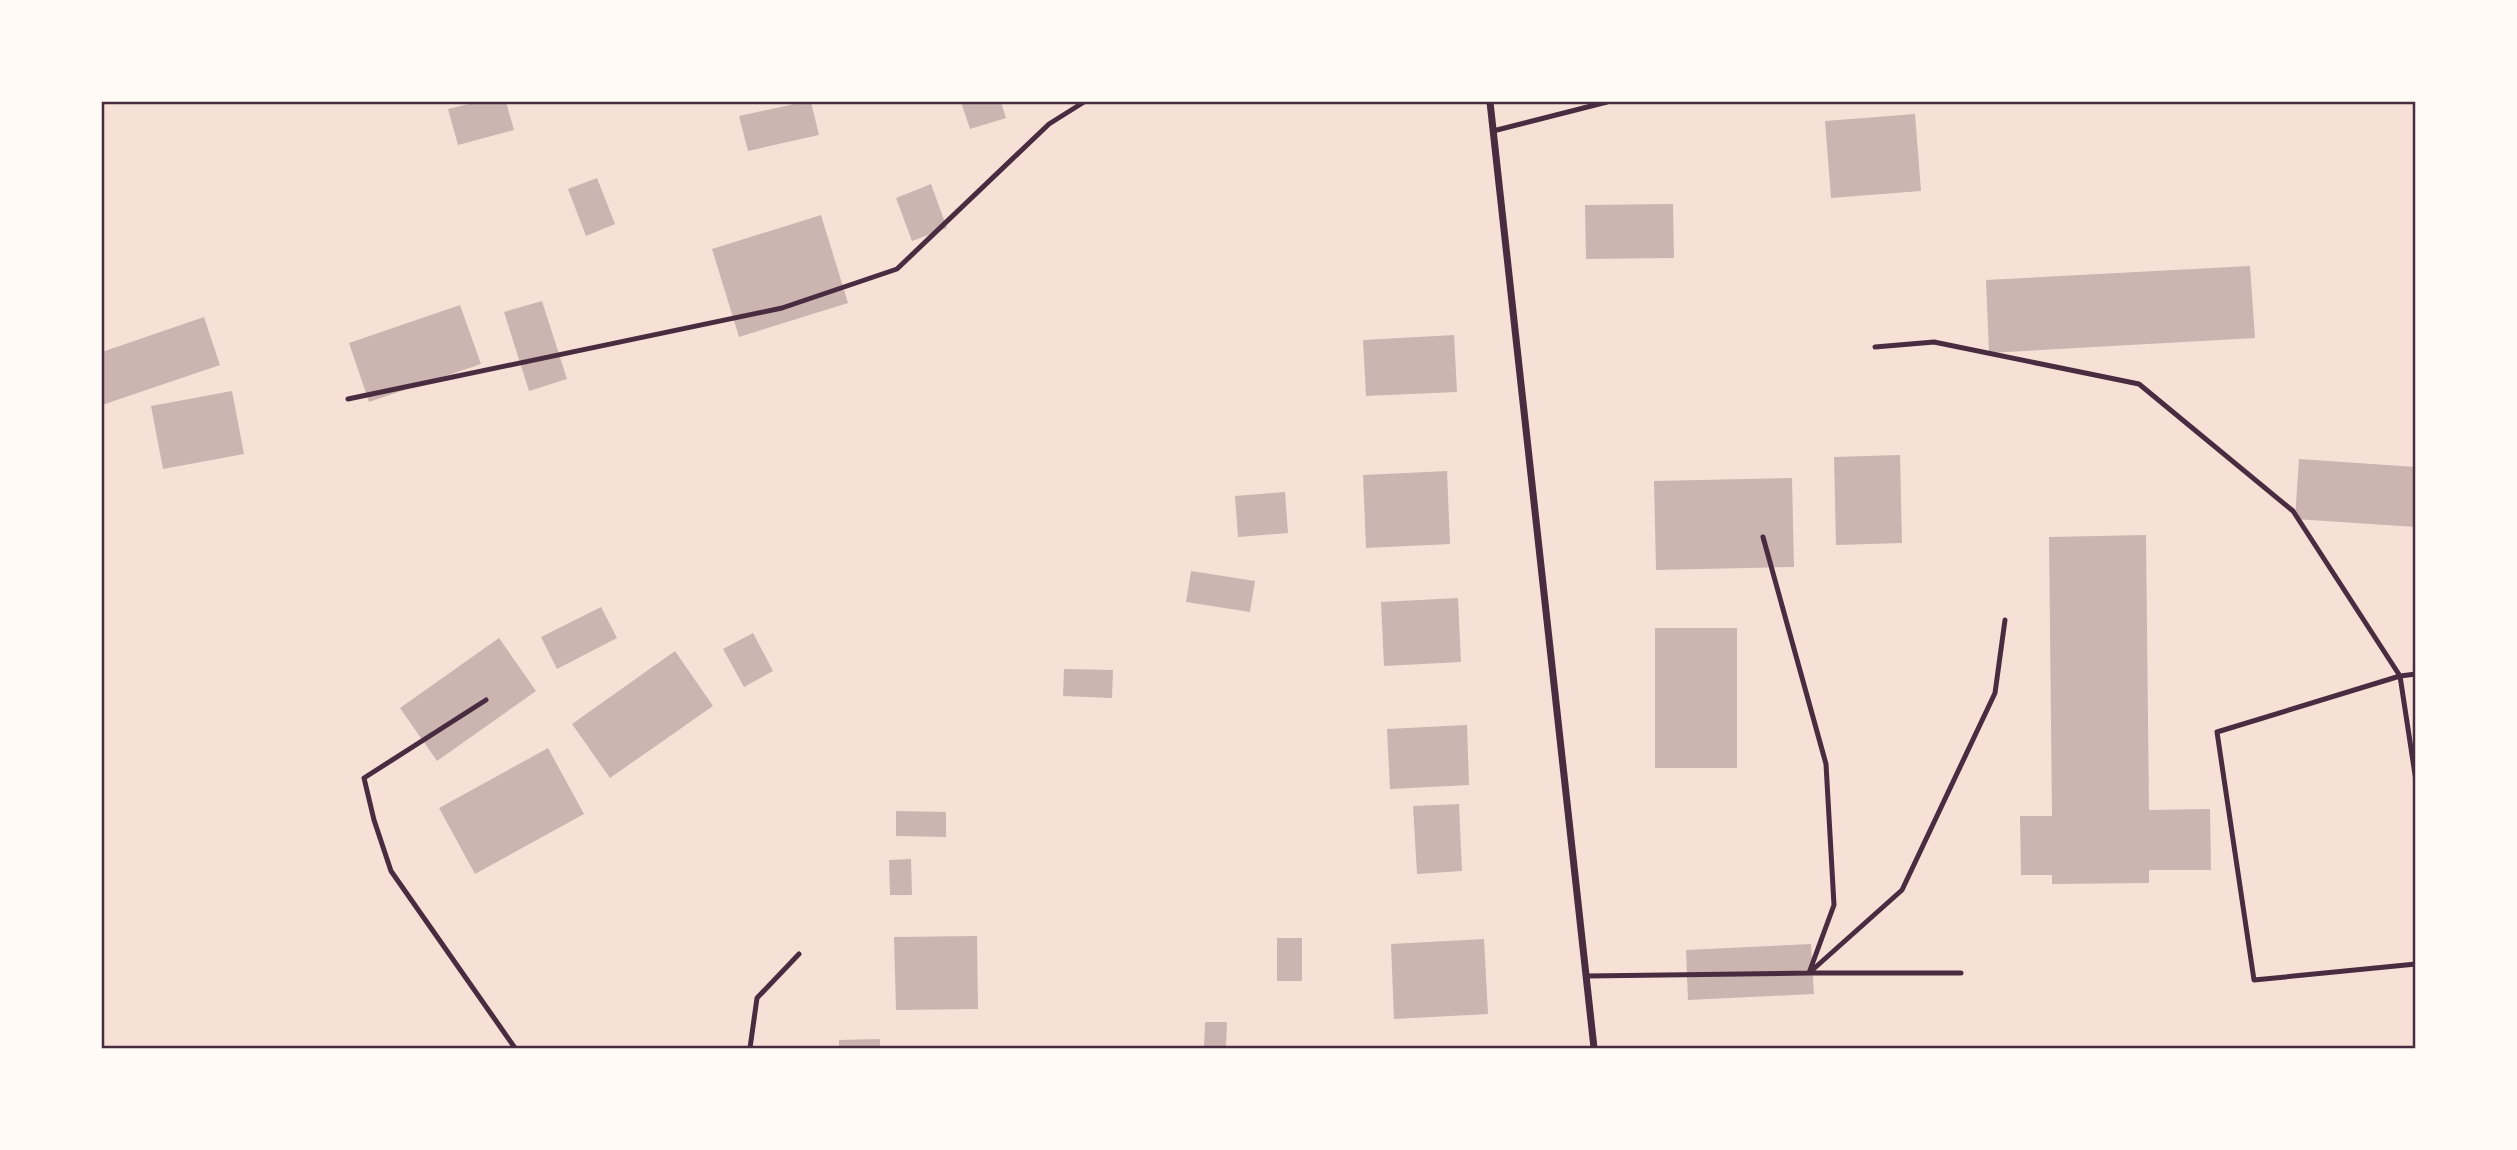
<svg xmlns="http://www.w3.org/2000/svg" width="2517" height="1150" viewBox="0 0 2517 1150" font-family="'Roboto Condensed',sans-serif">
  <style>
    .building { fill: #ccb4b1 }
    .lines { fill: none; stroke-linecap: round; stroke-linejoin: round }
    .service { stroke: #4a2c40; stroke-width: 5 }
    .minor { stroke: #4a2c40; stroke-width: 7 }
    .neatline { fill: none; stroke: #4a2c40; stroke-width: 2.5 }
  </style>
  <rect width="100%" height="100%" fill="#f7e1d7"/>
  <path class="building" d="M 477,102 L 506,102 L 514,130 L 458,145 L 448,109 Z
    M 804,102 L 811,102 L 819,135 L 748,151 L 739,116 Z
    M 961,102 L 1001,102 L 1006,118 L 970,129 Z
    M 1915,114 L 1921,191 L 1831,198 L 1825,121 Z
    M 597,178 L 615,224 L 586,236 L 568,189 Z
    M 931,184 L 947,228 L 912,241 L 896,198 Z
    M 1673,204 L 1674,258 L 1586,259 L 1585,205 Z
    M 821,215 L 848,303 L 739,337 L 712,249 Z
    M 2250,266 L 2255,338 L 1989,353 L 1986,280 Z
    M 542,301 L 567,379 L 529,391 L 504,312 Z
    M 460,305 L 481,364 L 369,402 L 349,343 Z
    M 204,317 L 220,365 L 102,405 L 102,352 Z
    M 1454,335 L 1457,392 L 1366,396 L 1363,340 Z
    M 232,391 L 244,454 L 163,469 L 151,406 Z
    M 1900,455 L 1902,543 L 1836,545 L 1834,457 Z
    M 2299,459 L 2416,467 L 2416,527 L 2295,519 Z
    M 1447,471 L 1450,544 L 1366,548 L 1363,475 Z
    M 1792,478 L 1794,567 L 1656,570 L 1654,481 Z
    M 1285,492 L 1288,533 L 1238,537 L 1235,496 Z
    M 2146,535 L 2149,810 L 2210,809 L 2211,870 L 2149,870 L 2149,883 L 2052,884 L 2052,875 L 2021,875 L 2020,816 L 2052,816 L 2049,537 Z
    M 1191,571 L 1255,581 L 1250,612 L 1186,602 Z
    M 1458,598 L 1461,662 L 1384,666 L 1381,602 Z
    M 601,607 L 617,638 L 557,669 L 541,637 Z
    M 1655,628 L 1737,628 L 1737,768 L 1655,768 Z
    M 753,633 L 773,671 L 744,687 L 723,649 Z
    M 499,638 L 536,691 L 437,761 L 400,708 Z
    M 675,651 L 713,706 L 610,778 L 572,724 Z
    M 1064,669 L 1113,670 L 1112,698 L 1063,696 Z
    M 1467,725 L 1469,785 L 1390,789 L 1387,729 Z
    M 548,748 L 584,814 L 475,874 L 439,808 Z
    M 1459,804 L 1462,871 L 1417,874 L 1413,806 Z
    M 896,811 L 946,812 L 946,837 L 896,836 Z
    M 911,859 L 912,895 L 890,895 L 889,860 Z
    M 977,936 L 978,1009 L 896,1010 L 894,937 Z
    M 1277,938 L 1302,938 L 1302,981 L 1277,981 Z
    M 1484,939 L 1488,1014 L 1394,1019 L 1391,944 Z
    M 1811,944 L 1814,994 L 1688,1000 L 1686,950 Z
    M 1205,1022 L 1227,1022 L 1226,1048 L 1204,1048 Z
    M 880,1039 L 880,1048 L 839,1048 L 839,1040 Z"/>
  <g class="lines">
    <path class="service" d="M 1493,131 L 1607,102
      M 1875,347 L 1934,342 L 2139,384 L 2293,511 L 2400,676 L 2416,674
      M 348,399 L 782,308 L 897,269 L 1049,124 L 1084,102
      M 486,700 L 364,778 L 374,820 L 391,871 L 515,1048
      M 2416,781 L 2400,676 L 2217,732 L 2254,980 L 2416,964
      M 1961,973 L 1809,973 L 1902,890 L 1995,693 L 2005,620
      M 1587,976 L 1809,973 L 1834,905 L 1826,764 L 1763,537
      M 750,1048 L 757,998 L 799,954"/>
    <path class="minor" d="M 1490,102 L 1594,1048"/>
  </g>
  <rect width="2517" height="1150" fill="none" stroke="#fffaf5" stroke-width="206"/>
  <rect x="103" y="103" width="2311" height="944" class="neatline"/>
</svg>
